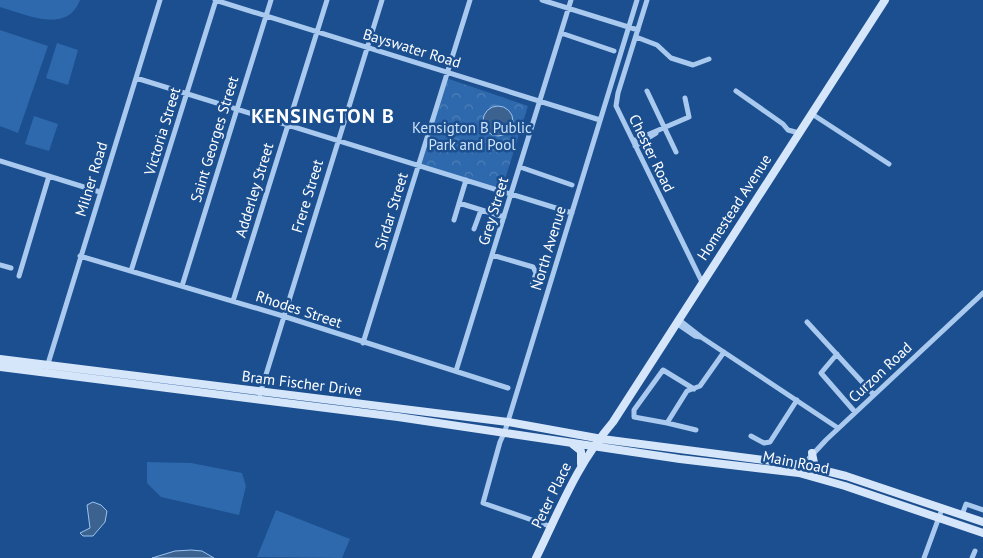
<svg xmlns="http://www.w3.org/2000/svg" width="983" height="558" viewBox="0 0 983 558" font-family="'PT Sans',sans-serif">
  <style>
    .park { fill: url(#park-crowns) }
    .garden { fill: #2e69ad }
    .water { fill: #3c6290; stroke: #9cc4f0 }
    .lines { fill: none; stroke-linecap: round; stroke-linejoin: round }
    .street { stroke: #a9c9ee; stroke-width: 5 }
    .secondary { stroke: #d6e6fa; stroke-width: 8 }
    .labels { text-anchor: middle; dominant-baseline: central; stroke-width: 5; stroke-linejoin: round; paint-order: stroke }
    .street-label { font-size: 15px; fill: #fff; stroke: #1b4f8f }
    .park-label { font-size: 15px; fill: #cfe3fa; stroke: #1b4f8f }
    .district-label { font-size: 20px; font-weight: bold; letter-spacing: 1px; fill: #fff; stroke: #1b4f8f }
  </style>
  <defs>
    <pattern id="park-crowns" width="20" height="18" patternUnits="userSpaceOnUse" patternTransform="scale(1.25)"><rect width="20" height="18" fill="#2e69ad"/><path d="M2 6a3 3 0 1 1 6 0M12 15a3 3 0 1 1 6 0" fill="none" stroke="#4d80b9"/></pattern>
  </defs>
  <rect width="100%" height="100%" fill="#1b4f8f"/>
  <path class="park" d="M 446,78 L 528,106 L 501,192 L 416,166 Z"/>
  <path class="garden" d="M 0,0 L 80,0 C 67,35 25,14 0,7 Z
    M 0,30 L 48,46 L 18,133 L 0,126 Z
    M 57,43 L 78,50 L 68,85 L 46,78 Z
    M 34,116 L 58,124 L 49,151 L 25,144 Z
    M 147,462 L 191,463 L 242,473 L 246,486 L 239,515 L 161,497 L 147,483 Z
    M 276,510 L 350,539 L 342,558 L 257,557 Z"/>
  <path class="water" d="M483 121a15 15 0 1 1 30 0a15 15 0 1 1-30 0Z
    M 93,502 L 101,505 L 107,511 L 105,522 L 93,536 L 83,536 L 80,533 L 90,528 L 87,505 Z
    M 191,550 L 202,551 L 214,558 L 152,558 L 175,551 Z"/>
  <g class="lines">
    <path class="street" d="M 215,0 L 600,120
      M 542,0 L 638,30
      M 647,0 L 618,93 L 616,106 L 702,282
      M 561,33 L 614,51
      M 636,37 L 657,45 L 671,58 L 693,65 L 709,59
      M 136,78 L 572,213
      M 647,91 L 676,152
      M 736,91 L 783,124 L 788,130 L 799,133
      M 812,114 L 889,164
      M 633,141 L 689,117 L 685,98
      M 635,146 L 656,133
      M 0,161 L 100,192
      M 520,167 L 572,185
      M 459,203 L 504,217
      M 454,220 L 466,180
      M 474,229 L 481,210
      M 492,255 L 533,267 L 536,273 L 532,285
      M 80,256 L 283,316 L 508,388
      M 0,265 L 11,268
      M 131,271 L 216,0
      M 19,276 L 49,176
      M 182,286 L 271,0
      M 233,301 L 327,0
      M 678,319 L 701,337 L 838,428
      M 807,322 L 874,395
      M 676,323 L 695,336 L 700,337
      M 363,343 L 470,0
      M 837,354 L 821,373 L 855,412
      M 47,367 L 160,0
      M 456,371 L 571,0
      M 694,389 L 663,370 L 634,410 L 634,417 L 667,423 L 687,391 L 700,386 L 724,352
      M 260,394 L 382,0
      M 667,423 L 696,430
      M 751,436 L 764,443 L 770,442 L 797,400
      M 801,467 L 826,440 L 983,293
      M 962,515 L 966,504 L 983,510
      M 552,527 L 483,503 L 500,442 L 505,431 L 637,0
      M 924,558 L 942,509
      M 972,558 L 975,551"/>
    <path class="secondary" d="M 0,359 L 508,422 L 602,439 L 802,465 L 846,476 L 983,522
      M 0,367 L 398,417 L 680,459 L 799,473 L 845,486 L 983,533
      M 571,443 L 581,451 L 581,464
      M 812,453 L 814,463 L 819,469
      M 536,558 C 560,509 577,464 613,422 L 885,0"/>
  </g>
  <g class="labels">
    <g class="street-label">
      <text transform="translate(412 48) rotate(17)">Bayswater Road</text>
      <text transform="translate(162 131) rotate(-73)">Victoria Street</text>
      <text transform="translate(214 139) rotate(-73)">Saint Georges Street</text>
      <text transform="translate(652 153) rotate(64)">Chester Road</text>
      <text transform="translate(91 179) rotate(-73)">Milner Road</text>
      <text transform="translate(254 190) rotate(-73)">Adderley Street</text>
      <text transform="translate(307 196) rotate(-73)">Frere Street</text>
      <text transform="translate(734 207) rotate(-57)">Homestead Avenue</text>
      <text transform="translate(391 211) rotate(-73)">Sirdar Street</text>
      <text transform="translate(493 211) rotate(-73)">Grey Street</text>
      <text transform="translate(548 248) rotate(-73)">North Avenue</text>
      <text transform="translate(299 309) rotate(18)">Rhodes Street</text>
      <text transform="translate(880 372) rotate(-43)">Curzon Road</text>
      <text transform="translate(302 383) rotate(7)">Bram Fischer Drive</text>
      <text transform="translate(796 462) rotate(11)">Main Road</text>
      <text transform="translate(551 495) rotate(-64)">Peter Place</text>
    </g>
    <g class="park-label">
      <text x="472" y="127">Kensigton B Public<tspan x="472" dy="17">Park and Pool</tspan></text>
    </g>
    <g class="district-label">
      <text x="323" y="116">KENSINGTON B</text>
    </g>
  </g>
</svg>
